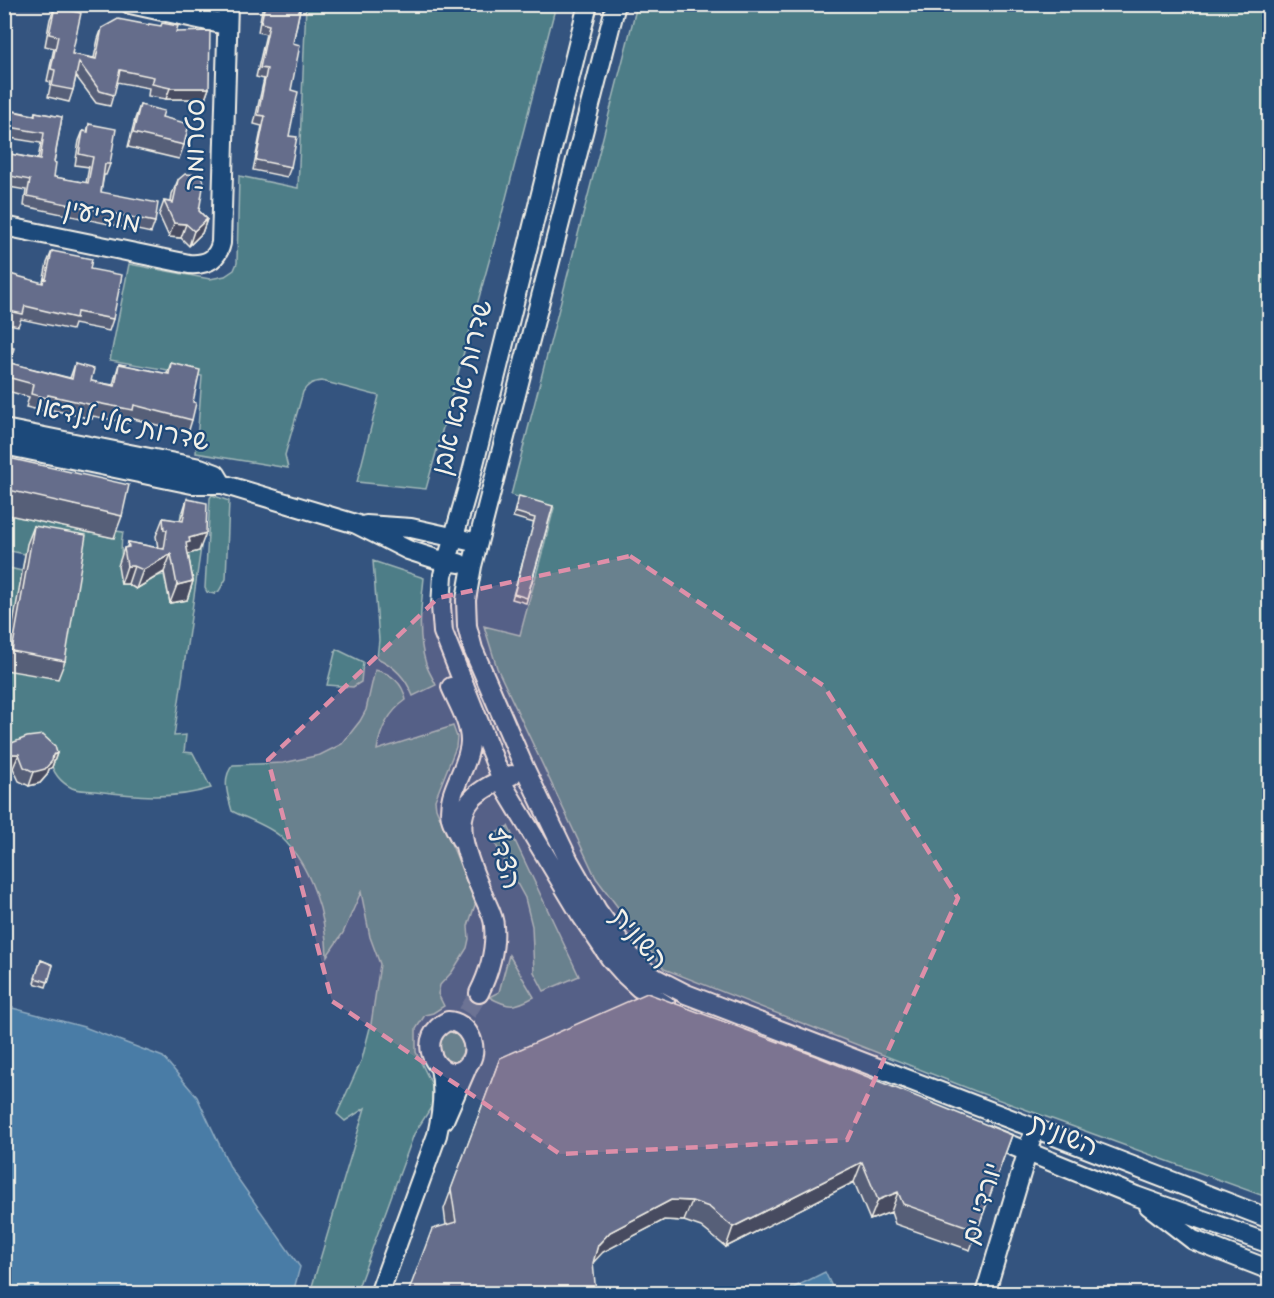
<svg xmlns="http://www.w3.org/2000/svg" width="1274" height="1298" viewBox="0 0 1274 1298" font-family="'Indie Flower','Playpen Sans Hebrew',sans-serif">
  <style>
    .green { fill: #4e7d87; stroke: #a1b7b8; stroke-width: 1.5 }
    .water { fill: #497ba6; stroke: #8daac0; stroke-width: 1.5 }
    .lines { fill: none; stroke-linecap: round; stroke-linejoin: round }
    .minor-tunnel { stroke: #516c8f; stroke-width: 18; stroke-dasharray: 18 9; stroke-linecap: butt }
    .minor-casing { stroke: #f4f1e8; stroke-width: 22 }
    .minor { stroke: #1f4a7a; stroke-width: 18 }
    .wall { fill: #575e78; stroke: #f4f1e8; stroke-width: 1.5 }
    .shaded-wall { fill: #474c61; stroke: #f4f1e8; stroke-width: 1.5 }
    .building { fill: #656d8b; stroke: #f4f1e8; stroke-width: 1.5 }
    .marked { fill: #de8fa9; fill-opacity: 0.2; stroke: #de8fa9; stroke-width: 4.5; stroke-dasharray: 12 8; stroke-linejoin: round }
    .labels { text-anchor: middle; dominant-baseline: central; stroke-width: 4.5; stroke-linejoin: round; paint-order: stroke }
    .street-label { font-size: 27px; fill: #f4f1e8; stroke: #1f4a7a }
  </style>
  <rect width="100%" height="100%" fill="#34547f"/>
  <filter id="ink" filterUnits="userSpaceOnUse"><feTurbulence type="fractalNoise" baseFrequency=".0167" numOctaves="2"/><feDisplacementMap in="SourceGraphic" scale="12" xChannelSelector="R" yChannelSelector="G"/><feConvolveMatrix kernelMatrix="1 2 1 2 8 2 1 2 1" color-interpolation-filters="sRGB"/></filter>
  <g filter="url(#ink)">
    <path class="green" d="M 306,5 L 556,5 L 498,229 L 426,489 L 357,482 L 379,396 L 322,381 C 312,382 308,384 303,392 L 285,455 L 288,468 L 196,453 L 202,376 L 110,360 L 129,264 L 210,279 L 225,276 L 234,270 L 237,263 L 239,176 L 298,188 Z
      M 637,5 L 1269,5 L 1269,1198 L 975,1091 L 664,969 L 596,878 L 497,668 L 484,626 L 520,635 L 554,508 L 511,495 Z
      M 212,495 L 229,501 L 226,579 L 219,591 L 214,594 L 207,592 L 205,588 L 210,498 Z
      M 181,513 L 205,519 L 174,736 L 186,735 L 184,752 L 193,753 L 211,788 C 175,800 133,796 95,791 C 88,790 79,791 72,788 C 60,782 53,773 50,760 L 5,757 L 5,567 L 22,571 L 25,554 L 5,550 L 5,514 L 114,538 L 116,531 L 123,532 C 119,551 122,566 128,584 L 136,589 L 157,576 L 164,575 L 170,603 Z
      M 373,561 L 424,578 C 421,606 417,636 426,664 C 428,671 433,678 436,685 L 413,696 C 406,678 395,666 377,658 L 379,640 Z
      M 336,649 L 363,662 L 361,682 L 353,687 L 327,685 Z
      M 375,670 C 391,673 403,683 406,700 C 389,712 380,729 377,750 L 453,726 L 457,737 L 456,747 L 435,800 L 436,808 L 476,902 L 468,926 L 469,939 L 467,948 L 452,972 L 440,985 L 438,994 L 444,1006 L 433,1013 L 425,1015 L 416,1029 L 416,1052 L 432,1085 L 432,1106 L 414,1134 L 356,1293 L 310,1293 L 365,1108 L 345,1121 L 337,1114 L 362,1059 L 371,1024 L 380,964 L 370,937 L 361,892 L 343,933 L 327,956 C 326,915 311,866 281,837 C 268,825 247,819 232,811 C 228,796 221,778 233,765 L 283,763 L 320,755 L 342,744 L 360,721 L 366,710 Z
      M 508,826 L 579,976 L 544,991 L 534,972 L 532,926 L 525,898 L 491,836 Z
      M 509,955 L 534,997 C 514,1008 509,1008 489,997 L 499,992 Z
      M 446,1030 C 488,1029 446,1097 438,1042 Z"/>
    <path class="water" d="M 5,1006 L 84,1027 L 163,1057 L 197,1097 L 231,1169 L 300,1267 L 293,1293 L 5,1293 Z
      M 825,1272 L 835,1293 L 783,1293 Z"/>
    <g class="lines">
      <path class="minor-tunnel" d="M 467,1013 L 479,993"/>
      <defs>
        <path id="minor" d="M 130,4 L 226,25
          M 588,4 L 469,484 L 443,575 L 441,606 L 443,632 L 506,790 L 581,915 L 610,958 L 626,976 L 639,988 L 666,1005
          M 616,4 L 472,566 L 466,600 L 467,626 L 473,649 L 525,769 L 569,861 L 597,910 L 635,962 L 655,978 L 686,994 L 1270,1219
          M 4,226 L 189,264 C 205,265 217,261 221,243 L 228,4
          M 4,429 L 200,468 L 216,474 L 222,484
          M 4,445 L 192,484 L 222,484 L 356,524 L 408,550 L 436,559 L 459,563
          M 366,525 L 411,528 L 478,543
          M 451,687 C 458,703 470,723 470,741 C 470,767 445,792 451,818 C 453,826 458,833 461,840
          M 479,993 C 489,973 496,948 494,926 C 494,916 487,905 483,895 C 473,870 449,823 472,799 C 482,788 499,781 512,775
          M 448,1021 C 467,1022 480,1045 470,1062 C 460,1078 441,1074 433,1058 C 426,1042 433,1028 448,1021 Z
          M 444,1120 L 468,1065
          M 986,1135 L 1136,1196 L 1270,1244
          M 1149,1206 L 1193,1240 L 1270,1270
          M 379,1294 L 437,1135 C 442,1113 445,1090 440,1068
          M 985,1294 L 1031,1140"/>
      </defs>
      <use href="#minor" class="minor-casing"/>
      <use href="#minor" class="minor"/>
    </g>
    <path class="wall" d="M 263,4 L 301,4 L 293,43 L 289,136 L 291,167 L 287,177 L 253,170 L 262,126 L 254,124 L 264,79 L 256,77 L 266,34 L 258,32 Z
      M 55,7 L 72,54 L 94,58 L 98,39 L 102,28 L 176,32 L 209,88 L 205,99 L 166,99 L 148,96 L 149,88 L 117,82 L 110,106 L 96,103 L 76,76 L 73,90 L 69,102 L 48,97 L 51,82 L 47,81 L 54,48 L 45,46 L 50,19 Z
      M 140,105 L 162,117 L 184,145 L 179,159 L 128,147 L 135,119 Z
      M 4,109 L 34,115 L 35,112 L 62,117 L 54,162 L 54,177 L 86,183 L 89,167 L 75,165 L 79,141 L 83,131 L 87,132 L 89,124 L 110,164 L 106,175 L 104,175 L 101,192 L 155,222 L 151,233 L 24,206 L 26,190 L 4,186 L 4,148 L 10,154 L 38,159 L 41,143 L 4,137 Z
      M 178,180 L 199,211 L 207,219 L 202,233 L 189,246 L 181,238 L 169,237 L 159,215 L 164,201 L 171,202 L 172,194 Z
      M 52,251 L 90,269 L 113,319 L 109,331 L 74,324 L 72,330 L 21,319 L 18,326 L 4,323 L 4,277 L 43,283 L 47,263 Z
      M 4,346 L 10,363 L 70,378 L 75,364 L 91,381 L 113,385 L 115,377 L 119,364 L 167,374 L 171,363 L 193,402 L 192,420 L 188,433 L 130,418 L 129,423 L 93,416 L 92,419 L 44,408 L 43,411 L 26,407 L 29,397 L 4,390 Z
      M 4,457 L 122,516 L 114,538 L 4,514 Z
      M 187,499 L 199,551 L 188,554 L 193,581 L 187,600 L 170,603 L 164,572 L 136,589 L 128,584 L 121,584 L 118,566 L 124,548 L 127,547 L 128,542 L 158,548 L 156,536 L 163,518 L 180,521 Z
      M 517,501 L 553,506 L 526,603 L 512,599 L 534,523 L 513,517 Z
      M 34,526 L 65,661 L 58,679 L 5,670 L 27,544 Z
      M 4,746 L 57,753 L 52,767 L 49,769 L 47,775 L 40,783 L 29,786 L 19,781 L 13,768 L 4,768 Z
      M 41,960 L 53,965 L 46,987 L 34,983 Z
      M 500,1058 L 1012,1135 L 970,1250 L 895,1224 L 891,1212 L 870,1220 L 854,1182 L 726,1247 L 701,1227 L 684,1221 L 664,1220 L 603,1252 L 446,1225 L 444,1209 Z"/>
    <path class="shaded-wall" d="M 170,88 L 209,88 L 205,99 L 166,99 Z
      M 207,219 L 202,233 L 189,246 L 194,231 Z
      M 174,223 L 186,224 L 181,238 L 169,237 Z
      M 206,533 L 199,551 L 185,555 L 186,543 L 189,538 Z
      M 171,554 L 164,572 L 136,589 L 143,570 Z
      M 127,566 L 134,566 L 128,584 L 121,584 Z
      M 193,581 L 187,600 L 170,603 L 177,585 Z
      M 57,753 L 52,767 L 49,769 L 47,775 L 40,783 L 29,786 L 34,772 L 53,755 Z
      M 4,754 L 19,754 L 13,768 L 4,768 Z
      M 862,1162 L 854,1182 L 726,1247 L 733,1227 Z
      M 898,1192 L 891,1212 L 870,1220 L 878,1200 Z
      M 671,1200 L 692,1201 L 684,1221 L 664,1220 L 603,1252 L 591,1265 L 598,1245 L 610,1232 Z"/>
    <path class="building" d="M 265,4 L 301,4 L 293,43 L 300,45 L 291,90 L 298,92 L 289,136 L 297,137 L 291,167 L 256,160 L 265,116 L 258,115 L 267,69 L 260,68 L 269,25 L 261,23 Z
      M 55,7 L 81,13 L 72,54 L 96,59 L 102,28 L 118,19 L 149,25 L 149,24 L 161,26 L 162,23 L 178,26 L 176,32 L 210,31 L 209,88 L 170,88 L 152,84 L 154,77 L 120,70 L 114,95 L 100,91 L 79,62 L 73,90 L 52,86 L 55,70 L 51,69 L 58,36 L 49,34 Z
      M 140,105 L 164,111 L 162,117 L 189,124 L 184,145 L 133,133 Z
      M 4,109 L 35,116 L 35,112 L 62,117 L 54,162 L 56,163 L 54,177 L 88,183 L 93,157 L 79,154 L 83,131 L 88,132 L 89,124 L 116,129 L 110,164 L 105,164 L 101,192 L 158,203 L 155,222 L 27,196 L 30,180 L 6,175 L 5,178 L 4,178 L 4,148 L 11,149 L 10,154 L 40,160 L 44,133 L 4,126 Z
      M 185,174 L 200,175 L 204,182 L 199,211 L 207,219 L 194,231 L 186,224 L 174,223 L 164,201 L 173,203 L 178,180 Z
      M 52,251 L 92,259 L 90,269 L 122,275 L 113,319 L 77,312 L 76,318 L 25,306 L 23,314 L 4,310 L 4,296 L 6,293 L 4,292 L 4,278 L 6,273 L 43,283 L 44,278 L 46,279 Z
      M 4,346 L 14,348 L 10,363 L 72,379 L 75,364 L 94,369 L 91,381 L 115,386 L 119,364 L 169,374 L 171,363 L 200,370 L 193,402 L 196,403 L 192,420 L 134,405 L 133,410 L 97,403 L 97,406 L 48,395 L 47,398 L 31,394 L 33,384 L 7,377 L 4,388 Z
      M 4,457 L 129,485 L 122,516 L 4,489 Z
      M 519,496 L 553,506 L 527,598 L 514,594 L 535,518 L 515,512 Z
      M 187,499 L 207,503 L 206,533 L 189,538 L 190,542 L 186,543 L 193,581 L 177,585 L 171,554 L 143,570 L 134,566 L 127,566 L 124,548 L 129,547 L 128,542 L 164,549 L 167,530 L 164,530 L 163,518 L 183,521 Z
      M 34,526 L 86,535 L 65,661 L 12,651 Z
      M 43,735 L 55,746 L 57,753 L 53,755 L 52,761 L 45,769 L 34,772 L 24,767 L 19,754 L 4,754 L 4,746 L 27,737 Z
      M 41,960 L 53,965 L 48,982 L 35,978 Z
      M 647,993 L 816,1056 L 1012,1135 L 977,1230 L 903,1204 L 898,1192 L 878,1200 L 862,1162 L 733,1227 L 709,1207 L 692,1201 L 671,1200 L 610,1232 L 598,1245 L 593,1263 L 596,1293 L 408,1293 L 432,1229 L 456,1222 L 451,1189 L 500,1058 Z"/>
  </g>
  <path class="marked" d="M 630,556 L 824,686 L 958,898 L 847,1140 L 560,1154 L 332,1001 L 268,760 L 438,598 Z"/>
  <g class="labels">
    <g class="street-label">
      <text transform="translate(197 145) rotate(-89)">סטרומה</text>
      <text transform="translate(102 218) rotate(12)">מודיעין</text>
      <text transform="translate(464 388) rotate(-76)">שדרות אבא אבן</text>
      <text transform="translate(122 426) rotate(12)">שדרות אלי לנדאו</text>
      <text transform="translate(502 859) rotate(74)">הצדף</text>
      <text transform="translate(638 940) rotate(49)">השונית</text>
      <text transform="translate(1063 1137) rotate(22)">השונית</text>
      <text transform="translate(984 1204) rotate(-73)">יורדי ים</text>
    </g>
  </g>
  <rect width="1274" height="1298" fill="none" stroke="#1f4a7a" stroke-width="24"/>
  <rect x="12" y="12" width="1250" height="1274" fill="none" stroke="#f4f1e8" stroke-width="2" filter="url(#ink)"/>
</svg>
